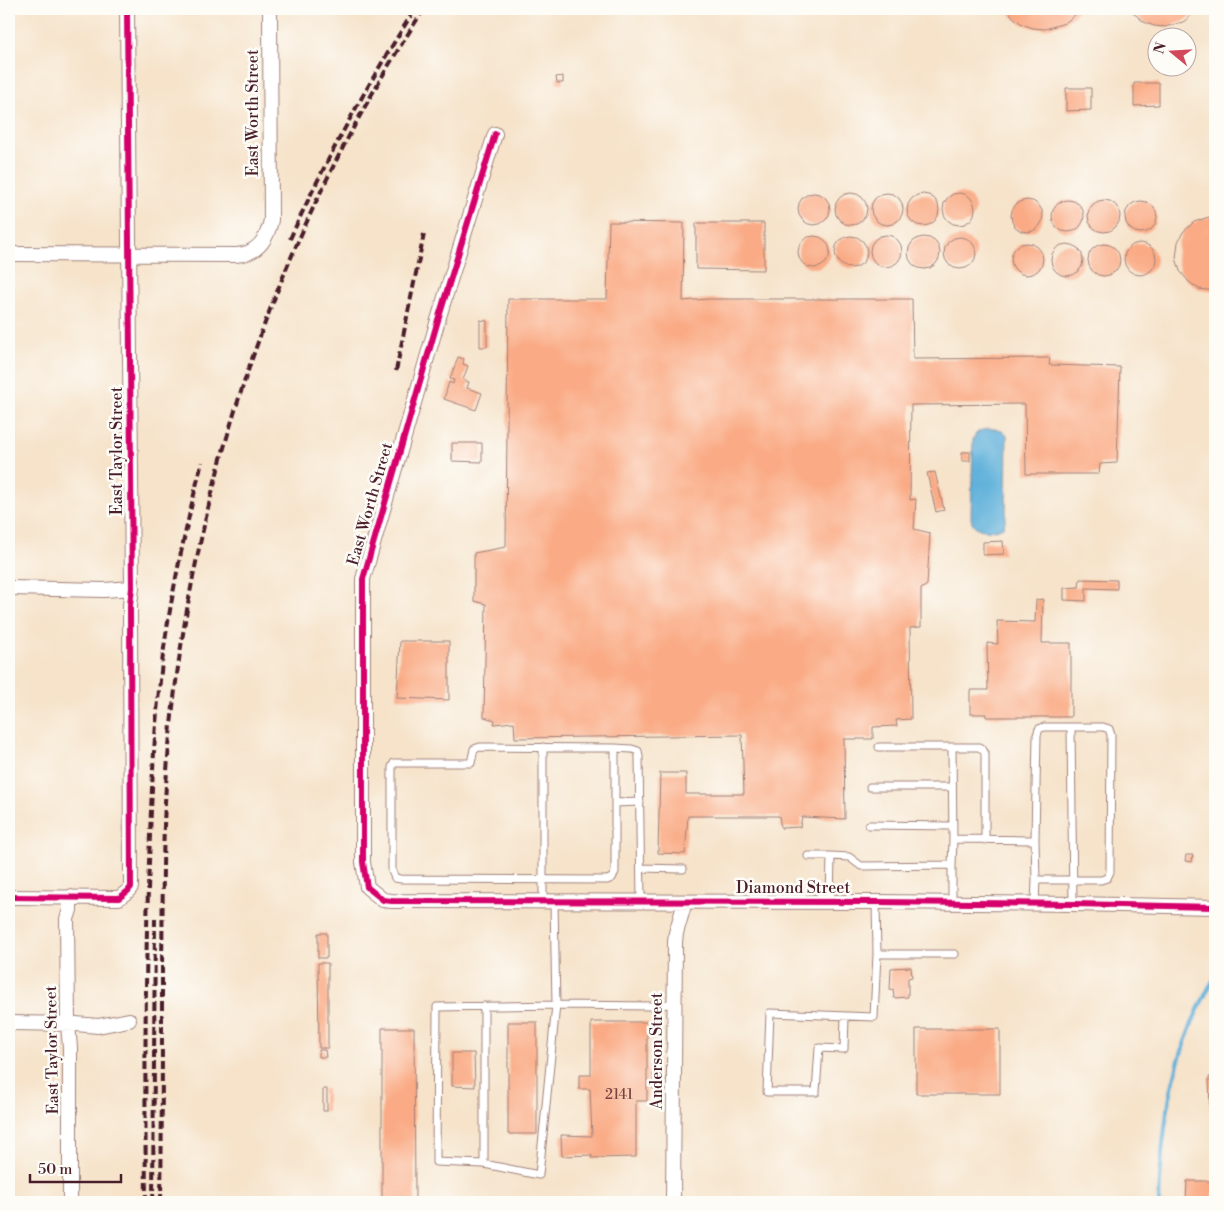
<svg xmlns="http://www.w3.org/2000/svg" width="1224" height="1211" viewBox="0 0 1224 1211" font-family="'Libre Bodoni',serif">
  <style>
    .water { fill: #5fb0da; stroke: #546882 }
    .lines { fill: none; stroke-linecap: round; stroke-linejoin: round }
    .stream { stroke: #5fb0da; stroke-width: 4 }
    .building { fill: #faab85 }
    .lane-casing { stroke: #a0817a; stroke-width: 9 }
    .street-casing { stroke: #a0817a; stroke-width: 16 }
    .lane { stroke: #fff; stroke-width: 7 }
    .street { stroke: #fff; stroke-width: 14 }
    .rail { stroke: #4a1f2b; stroke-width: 4; stroke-dasharray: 8 4; stroke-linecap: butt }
    .cycleway-casing { stroke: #fdfcf7; stroke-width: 9 }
    .cycleway { stroke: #d6006c; stroke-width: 6 }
    .labels { text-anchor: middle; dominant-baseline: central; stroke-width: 5; stroke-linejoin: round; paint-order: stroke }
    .number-label { font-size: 14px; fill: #764242 }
    .street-label { font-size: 16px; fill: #4a1f2b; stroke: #fdfcf7 }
  </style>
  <rect width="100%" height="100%" fill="#fdfcf7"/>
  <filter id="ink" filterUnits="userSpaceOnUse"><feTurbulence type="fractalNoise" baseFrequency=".02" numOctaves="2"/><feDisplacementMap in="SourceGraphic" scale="10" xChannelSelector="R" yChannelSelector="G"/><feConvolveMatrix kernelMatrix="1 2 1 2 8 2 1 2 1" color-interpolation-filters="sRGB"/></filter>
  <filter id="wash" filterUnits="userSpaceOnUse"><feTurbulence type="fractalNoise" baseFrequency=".0096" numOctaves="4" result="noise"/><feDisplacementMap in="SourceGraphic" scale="20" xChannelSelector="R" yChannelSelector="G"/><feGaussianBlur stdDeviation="1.12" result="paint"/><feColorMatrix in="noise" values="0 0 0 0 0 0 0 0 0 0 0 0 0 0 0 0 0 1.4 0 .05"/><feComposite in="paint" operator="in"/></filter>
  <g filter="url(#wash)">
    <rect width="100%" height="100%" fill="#f6e3ca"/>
    <path class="water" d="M 989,429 L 999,429 L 1007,435 L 1006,515 L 1004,526 C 999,531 982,532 976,527 C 972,524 971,520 971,516 L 973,440 C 976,431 980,430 989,429 Z"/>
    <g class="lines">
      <path class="stream" d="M 1159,1202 C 1162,1121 1173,1048 1215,977"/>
    </g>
    <g id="blocks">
      <path class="building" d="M 1007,9 L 1079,9 L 1074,16 L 1065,23 L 1045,29 L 1033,28 L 1022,24 L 1013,17 Z
        M 1129,9 L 1197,9 L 1191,16 L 1183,22 L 1165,27 L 1154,26 L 1144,22 Z
        M 563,76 L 563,83 L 557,83 L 556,77 Z
        M 1134,83 L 1159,83 L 1159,105 L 1134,106 Z
        M 1066,88 L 1091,88 L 1091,110 L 1066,111 Z
        M871 209a16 16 0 1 1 32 0a16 16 0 1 1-32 0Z
        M835 209a16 16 0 1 1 32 0a16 16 0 1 1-32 0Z
        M798 209a16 16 0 1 1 32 0a16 16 0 1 1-32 0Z
        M943 209a16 16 0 1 1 32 0a16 16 0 1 1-32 0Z
        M907 210a16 16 0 1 1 32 0a16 16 0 1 1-32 0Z
        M1011 216a16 16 0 1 1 32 0a16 16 0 1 1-32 0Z
        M1088 216a16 16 0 1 1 32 0a16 16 0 1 1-32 0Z
        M1052 216a16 16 0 1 1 32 0a16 16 0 1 1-32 0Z
        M1125 217a16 16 0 1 1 32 0a16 16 0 1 1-32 0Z
        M 1209,217 L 1215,217 L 1215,291 L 1199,289 L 1189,282 L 1180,271 L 1176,258 L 1178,242 L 1183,232 L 1194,222 Z
        M 609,222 L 684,223 L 683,301 L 709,299 L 912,299 L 913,359 L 1050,358 L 1049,365 L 1120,367 L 1117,463 L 1100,464 L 1099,474 L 1026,474 L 1025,404 L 911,405 L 910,500 L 916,499 L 914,529 L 930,533 L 927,585 L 921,589 L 921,627 L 910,628 L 911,719 L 896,720 L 897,726 L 873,727 L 873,739 L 844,739 L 845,819 L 802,817 L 800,827 L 781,828 L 779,816 L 688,816 L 685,854 L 658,853 L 660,773 L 686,773 L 686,794 L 744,794 L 742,735 L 515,738 L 514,722 L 494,724 L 495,720 L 484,717 L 486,604 L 474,601 L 474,553 L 506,547 L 508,299 L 607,299 Z
        M 696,223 L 764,223 L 764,270 L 696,269 Z
        M870 251a16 16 0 1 1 32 0a16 16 0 1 1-32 0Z
        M798 252a16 16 0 1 1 32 0a16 16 0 1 1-32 0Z
        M835 252a16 16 0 1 1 32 0a16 16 0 1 1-32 0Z
        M944 253a16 16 0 1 1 32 0a16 16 0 1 1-32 0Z
        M908 253a16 16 0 1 1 32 0a16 16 0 1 1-32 0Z
        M1124 259a16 16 0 1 1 32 0a16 16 0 1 1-32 0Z
        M1011 259a16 16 0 1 1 32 0a16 16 0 1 1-32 0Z
        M1051 260a16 16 0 1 1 32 0a16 16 0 1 1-32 0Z
        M1088 260a16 16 0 1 1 32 0a16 16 0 1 1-32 0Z
        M 480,320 L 487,321 L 487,347 L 480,347 Z
        M 458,357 L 464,359 L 463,364 L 468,366 L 463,380 L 469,382 L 467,388 L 482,393 L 476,410 L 444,399 L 449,382 L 453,384 L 454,380 L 450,379 Z
        M 452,443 L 482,443 L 482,462 L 452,461 Z
        M 962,452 L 970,452 L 970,461 L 962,461 Z
        M 935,472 L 944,510 L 936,512 L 927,473 Z
        M 1003,541 L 1004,554 L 983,555 L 983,542 Z
        M 1080,579 L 1117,580 L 1117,589 L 1086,588 L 1086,601 L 1064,600 L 1064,588 L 1079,587 Z
        M 1043,599 L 1042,643 L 1071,643 L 1071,717 L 986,717 L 986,714 L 970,714 L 970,690 L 988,690 L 987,643 L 998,644 L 997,621 L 1035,622 L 1036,600 Z
        M 400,641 L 449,641 L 449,700 L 397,698 Z
        M 1186,855 L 1193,855 L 1192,862 L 1185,861 Z
        M 318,933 L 327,933 L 327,958 L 318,958 Z
        M 318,963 L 328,963 L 328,1048 L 319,1048 Z
        M 911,967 L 912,977 L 908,978 L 908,997 L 894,998 L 893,989 L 890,991 L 891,968 Z
        M 508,1022 L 537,1022 L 537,1134 L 508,1134 Z
        M 591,1022 L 647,1022 L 647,1101 L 636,1101 L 636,1157 L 591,1158 L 592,1155 L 562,1156 L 561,1135 L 592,1136 L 590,1089 L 579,1089 L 579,1075 L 591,1075 Z
        M 382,1028 L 414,1028 L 415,1202 L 382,1202 Z
        M 916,1029 L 1000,1029 L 1000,1094 L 916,1094 Z
        M 319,1050 L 325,1050 L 326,1057 L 319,1057 Z
        M 452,1053 L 474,1053 L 475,1087 L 452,1086 Z
        M 653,1060 L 658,1060 L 658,1089 L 653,1089 Z
        M 1209,1077 L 1215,1077 L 1215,1111 L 1210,1111 Z
        M 323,1089 L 327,1089 L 327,1111 L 323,1111 Z
        M 1187,1181 L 1214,1181 L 1213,1202 L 1186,1202 Z"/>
    </g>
  </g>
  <g filter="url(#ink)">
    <use href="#blocks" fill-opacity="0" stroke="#a0817a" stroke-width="1"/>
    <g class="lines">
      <defs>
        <path id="lane" d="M 1071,727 L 1073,904
          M 543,747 L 543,902
          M 879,747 L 979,747 L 983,750 L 985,754 L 985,840
          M 952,747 L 953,839
          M 615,748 L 615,872 L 612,878 L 607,880 L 401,879 L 395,878 L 392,871 L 392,767 L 394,763 L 471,763 L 474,749 L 480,747 L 615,748 L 632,749 L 638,751 L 639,756 L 641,902
          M 870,787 L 952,787
          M 615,803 L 640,802
          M 869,825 L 953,826
          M 808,856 L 831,856
          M 952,865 L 952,902
          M 641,868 L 683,869
          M 830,902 L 831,856 L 849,857 L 861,866 L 952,865 L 953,839 L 1035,840 L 1036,880 L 1101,880 L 1107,878 L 1110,872 L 1111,735 L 1109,729 L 1103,727 L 1044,727 L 1039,729 L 1037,735 L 1035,840
          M 554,903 L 556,1005 L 655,1006 L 674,1003
          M 1035,903 L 1036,880
          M 877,954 L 955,954
          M 845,1016 L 844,1049 L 819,1048 L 816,1092 L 767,1092 L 770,1013 L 874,1017 L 877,954 L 876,902
          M 484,1164 L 436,1162 L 437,1007 L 556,1005 L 539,1175 L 484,1164 L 484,1006"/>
        <path id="street" d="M 495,134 L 438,320 L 363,579 L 363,862 L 367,887 L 383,900 L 392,901 L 876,902 L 1073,904 L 1215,907
          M 9,254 L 236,255 C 257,254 267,240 271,220 L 270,9
          M 9,588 L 104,590 L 132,588
          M 9,897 L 119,898 L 128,891 L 131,887 L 130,605 L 132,588 L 127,9
          M 70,897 L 70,910 L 67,919 L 68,1024 L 70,1048 L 70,1202
          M 9,1023 L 76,1024 L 98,1026 L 129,1020
          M 673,1202 L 675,942 L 676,933 L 685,902"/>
      </defs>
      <use href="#lane" class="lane-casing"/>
      <use href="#street" class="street-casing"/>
      <use href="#lane" class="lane"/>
      <use href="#street" class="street"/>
      <path class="rail" d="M 290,239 C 326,159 368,83 415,9
        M 396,371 L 424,234
        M 146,1202 C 145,1098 145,993 148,889 C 151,810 153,733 163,655 C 172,590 186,526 202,462
        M 153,1202 L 155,918
        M 161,1202 C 162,1123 162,1044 162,965 C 163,900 162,835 167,771 C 187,499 275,236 424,9"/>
      <defs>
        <path id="cycleway" d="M 495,134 L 438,320 L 363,579 L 363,862 L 367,887 L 383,900 L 392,901 L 876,902 L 1073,904 L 1215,907
          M 9,897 L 119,898 L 128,891 L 131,887 L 130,605 L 132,588 L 127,9"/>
      </defs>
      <use href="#cycleway" class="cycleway-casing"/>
      <use href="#cycleway" class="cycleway"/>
    </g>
  </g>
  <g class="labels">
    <g class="number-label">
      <text x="619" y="1095">2141</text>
    </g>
    <g class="street-label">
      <text transform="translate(253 113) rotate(-90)">East Worth Street</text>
      <text transform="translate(117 451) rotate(-90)">East Taylor Street</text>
      <text transform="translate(370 504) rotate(-74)">East Worth Street</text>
      <text x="793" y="888">Diamond Street</text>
      <text transform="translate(52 1050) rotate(-91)">East Taylor Street</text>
      <text transform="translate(657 1051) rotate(-90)">Anderson Street</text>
    </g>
  </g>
  <rect width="1224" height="1211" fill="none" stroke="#fdfcf7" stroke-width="30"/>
  <g transform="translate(1172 52) rotate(288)"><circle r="24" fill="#fdfcf7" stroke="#b5a4a5"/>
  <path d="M0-4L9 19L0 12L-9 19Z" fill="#d1495b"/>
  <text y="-8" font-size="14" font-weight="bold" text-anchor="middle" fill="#4a1f2b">N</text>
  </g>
  <path d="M30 1174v8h91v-8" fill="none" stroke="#4a1f2b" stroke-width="2.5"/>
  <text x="38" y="1174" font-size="15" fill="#4a1f2b" stroke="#fdfcf7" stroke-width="4" paint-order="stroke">50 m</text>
</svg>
